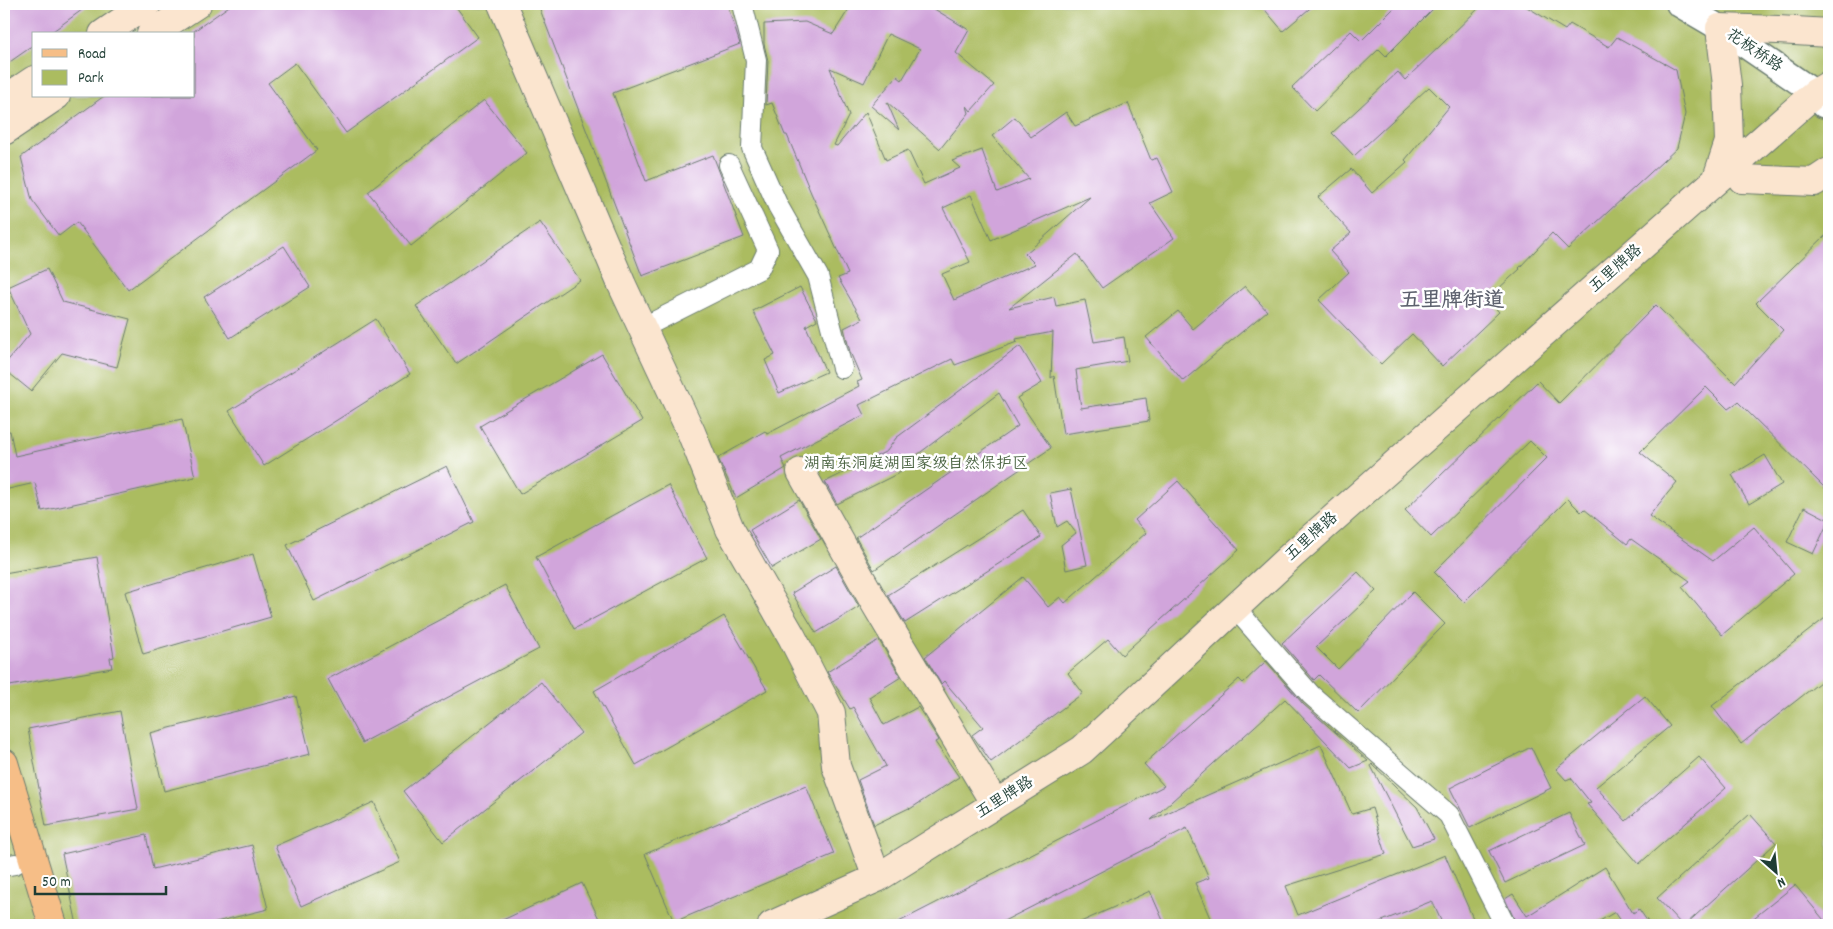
<svg xmlns="http://www.w3.org/2000/svg" width="1833" height="929" viewBox="0 0 1833 929" font-family="Dekko,'LXGW WenKai TC',sans-serif">
  <style>
    .green { fill: #abbc60; stroke: #657c4a; fill-rule: evenodd }
    .building { fill: #d1a5db; fill-rule: evenodd }
    .lines { fill: none; stroke-linecap: round; stroke-linejoin: round }
    .minor-casing { stroke: #6a7b6f; stroke-width: 22 }
    .tertiary-casing { stroke: #6a7b6f; stroke-width: 28 }
    .secondary-casing { stroke: #6a7b6f; stroke-width: 30 }
    .primary-casing { stroke: #6a7b6f; stroke-width: 30 }
    .minor { stroke: #fff; stroke-width: 20 }
    .tertiary { stroke: #fff; stroke-width: 25 }
    .secondary { stroke: #fbe5cf; stroke-width: 28 }
    .primary { stroke: #f6be87; stroke-width: 28 }
    .labels { text-anchor: middle; dominant-baseline: central; stroke-width: 5; stroke-linejoin: round; paint-order: stroke }
    .street-label { font-size: 16px; fill: #1f3d34; stroke: #fff }
    .park-label { font-size: 16px; fill: #496341; stroke: #fff }
    .district-label { font-size: 21px; font-weight: bold; fill: #5d616e; stroke: #fff }
  </style>
  <rect width="100%" height="100%" fill="#fff"/>
  <filter id="ink" filterUnits="userSpaceOnUse"><feTurbulence type="fractalNoise" baseFrequency=".02" numOctaves="2"/><feDisplacementMap in="SourceGraphic" scale="10" xChannelSelector="R" yChannelSelector="G"/><feConvolveMatrix kernelMatrix="1 2 1 2 8 2 1 2 1" color-interpolation-filters="sRGB"/></filter>
  <filter id="wash" filterUnits="userSpaceOnUse"><feTurbulence type="fractalNoise" baseFrequency=".0096" numOctaves="4" result="noise"/><feDisplacementMap in="SourceGraphic" scale="20" xChannelSelector="R" yChannelSelector="G"/><feGaussianBlur stdDeviation="1.12" result="paint"/><feColorMatrix in="noise" values="0 0 0 0 0 0 0 0 0 0 0 0 0 0 0 0 0 1.4 0 .05"/><feComposite in="paint" operator="in"/></filter>
  <g filter="url(#wash)">
    <rect width="100%" height="100%" fill="#f5eedc"/>
    <path class="green" d="M 4,4 L 1829,4 L 1829,925 L 4,925 ZM 34,34 L 194,34 L 194,96 L 34,96 Z"/>
    <g id="blocks">
      <path class="building" d="M 4,4 L 90,4 L 49,34 L 34,34 L 34,45 L 4,66 Z
        M 232,4 L 454,4 L 478,37 L 346,133 L 295,63 L 268,83 L 317,150 L 128,290 L 77,222 L 59,236 L 32,200 L 21,157 L 104,96 L 194,96 L 194,31 Z
        M 538,4 L 727,4 L 740,44 L 613,93 L 646,181 L 713,155 L 744,237 L 642,276 Z
        M 852,4 L 926,4 L 969,30 L 956,53 L 994,85 L 971,111 L 967,106 L 969,113 L 940,149 L 887,102 L 899,130 L 871,106 L 897,76 L 902,80 L 920,49 L 888,34 L 864,83 L 830,68 L 849,115 L 834,145 L 837,146 L 866,112 L 886,160 L 908,150 L 924,184 L 960,168 L 952,161 L 982,150 L 997,192 L 1029,179 L 992,136 L 1015,117 L 1031,137 L 1066,112 L 1075,126 L 1128,103 L 1151,160 L 1157,158 L 1173,192 L 1150,203 L 1174,238 L 1102,288 L 1077,254 L 1009,308 L 1054,297 L 1056,306 L 1085,300 L 1094,342 L 1124,337 L 1128,361 L 1076,370 L 1081,408 L 1146,398 L 1149,421 L 1063,434 L 1054,376 L 1051,378 L 1053,332 L 1032,336 L 1016,339 L 1017,342 L 955,365 L 952,359 L 859,405 L 864,415 L 781,458 L 786,468 L 736,498 L 718,458 L 765,431 L 767,434 L 859,386 L 857,382 L 862,380 L 850,352 L 844,328 L 862,319 L 838,278 L 848,274 L 811,193 L 787,135 L 785,135 L 772,103 L 766,105 L 768,61 L 764,44 L 764,24 L 805,22 L 833,34 ZM 971,195 L 991,240 L 1090,197 L 1025,254 L 1035,264 L 954,300 L 942,274 L 970,262 L 943,208 Z
        M 1260,4 L 1315,4 L 1283,31 Z
        M 1398,4 L 1438,4 L 1386,56 L 1379,49 L 1315,111 L 1292,87 L 1351,31 L 1361,41 Z
        M 1483,4 L 1522,4 L 1565,30 L 1570,24 L 1609,47 L 1617,37 L 1676,70 L 1685,114 L 1677,148 L 1568,249 L 1552,233 L 1519,268 L 1520,269 L 1487,299 L 1499,312 L 1442,366 L 1412,334 L 1381,364 L 1319,300 L 1349,272 L 1330,251 L 1351,233 L 1318,197 L 1351,169 L 1372,193 L 1407,162 L 1405,160 L 1449,107 L 1429,87 L 1354,156 L 1332,133 L 1398,72 L 1405,80 Z
        M 484,100 L 527,153 L 411,246 L 368,192 Z
        M 540,222 L 580,280 L 456,364 L 416,306 Z
        M 1829,232 L 1829,492 L 1738,402 L 1728,409 L 1706,387 L 1640,452 L 1677,482 L 1649,516 L 1713,561 L 1754,527 L 1794,574 L 1722,635 L 1682,587 L 1690,581 L 1631,539 L 1627,544 L 1584,509 L 1581,512 L 1568,499 L 1464,602 L 1434,572 L 1547,458 L 1530,441 L 1431,537 L 1405,510 L 1538,381 L 1559,403 L 1656,305 L 1735,383 L 1783,330 L 1756,303 Z
        M 284,246 L 310,287 L 230,338 L 204,297 Z
        M 47,269 L 63,302 L 130,319 L 117,367 L 62,353 L 31,391 L 4,369 L 4,365 L 30,334 L 8,287 Z
        M 1245,286 L 1267,311 L 1183,381 L 1146,337 L 1178,311 L 1193,329 Z
        M 800,287 L 817,320 L 806,326 L 826,372 L 779,393 L 765,360 L 775,355 L 753,311 Z
        M 376,319 L 410,374 L 264,466 L 229,411 Z
        M 1020,346 L 1042,383 L 1017,398 L 1051,448 L 874,570 L 856,538 L 1018,426 L 999,393 L 917,455 L 903,471 L 837,504 L 825,482 L 887,451 L 896,438 Z
        M 602,354 L 642,421 L 520,494 L 480,426 Z
        M 182,419 L 195,477 L 42,511 L 35,483 L 4,490 L 4,431 L 10,431 L 15,456 Z
        M 1765,455 L 1782,484 L 1749,504 L 1732,475 Z
        M 447,466 L 474,522 L 314,601 L 287,545 Z
        M 1178,481 L 1239,550 L 1122,655 L 1108,639 L 1068,673 L 1083,693 L 991,762 L 972,735 L 983,727 L 944,681 L 941,684 L 925,657 L 1023,577 L 1048,607 L 1060,597 L 1065,603 L 1146,533 L 1135,520 Z
        M 668,485 L 707,558 L 574,629 L 536,557 Z
        M 1071,489 L 1087,565 L 1066,570 L 1061,545 L 1076,533 L 1067,521 L 1057,527 L 1050,493 Z
        M 799,500 L 821,539 L 772,568 L 750,530 Z
        M 1804,507 L 1829,520 L 1813,554 L 1787,542 Z
        M 1023,510 L 1041,537 L 905,623 L 888,595 Z
        M 253,554 L 271,617 L 143,654 L 125,592 Z
        M 97,557 L 114,657 L 110,658 L 112,668 L 4,687 L 4,573 Z
        M 836,566 L 859,607 L 816,633 L 792,593 Z
        M 1358,572 L 1376,591 L 1316,647 L 1338,669 L 1413,592 L 1445,624 L 1358,713 L 1319,675 L 1314,680 L 1282,643 Z
        M 505,585 L 539,649 L 362,743 L 328,679 Z
        M 1829,615 L 1829,675 L 1741,744 L 1712,706 Z
        M 724,616 L 767,690 L 636,765 L 594,691 Z
        M 879,640 L 901,677 L 869,697 L 884,725 L 918,707 L 939,740 L 935,742 L 959,777 L 910,809 L 909,808 L 874,825 L 858,780 L 886,766 L 853,707 L 850,709 L 827,672 Z
        M 1266,661 L 1303,704 L 1368,761 L 1351,768 L 1285,699 L 1151,820 L 1321,745 L 1352,814 L 1372,808 L 1386,854 L 1286,886 L 1298,915 L 1445,855 L 1476,925 L 1443,925 L 1432,901 L 1372,925 L 1213,925 L 1195,883 L 1209,878 L 1187,828 L 996,925 L 893,925 L 1164,786 L 1144,764 L 1239,679 L 1243,683 Z
        M 541,682 L 581,733 L 443,842 L 403,791 Z
        M 296,696 L 310,754 L 164,791 L 150,733 Z
        M 1645,696 L 1670,726 L 1596,787 L 1626,821 L 1699,757 L 1726,788 L 1639,864 L 1587,804 L 1591,803 L 1571,778 L 1566,780 L 1556,769 Z
        M 120,711 L 138,809 L 46,826 L 28,729 Z
        M 1531,747 L 1551,788 L 1470,828 L 1450,788 Z
        M 1372,764 L 1417,807 L 1434,839 L 1412,846 L 1371,766 Z
        M 806,786 L 834,854 L 674,922 L 645,854 Z
        M 374,802 L 400,862 L 301,906 L 275,846 Z
        M 1569,813 L 1585,845 L 1505,883 L 1489,851 Z
        M 1750,814 L 1776,843 L 1685,925 L 1682,925 L 1657,898 Z
        M 146,835 L 153,869 L 252,845 L 268,909 L 204,925 L 77,925 L 62,854 Z
        M 1605,867 L 1633,913 L 1639,909 L 1650,925 L 1614,925 L 1621,921 L 1615,912 L 1593,925 L 1517,925 L 1505,899 L 1513,894 L 1527,916 Z
        M 582,883 L 602,925 L 492,925 Z
        M 1795,885 L 1828,925 L 1745,925 Z
        M 1150,891 L 1165,925 L 1074,925 Z"/>
    </g>
  </g>
  <g filter="url(#ink)">
    <use href="#blocks" fill-opacity="0" stroke="#6a7b6f" stroke-width="1"/>
    <g class="lines">
      <defs>
        <path id="minor" d="M 742,4 L 756,60 L 752,148 L 778,206 L 818,276 L 842,368
          M 642,328 L 759,269 L 768,250 L 729,165
          M 1235,608 L 1311,695 L 1449,815 L 1505,925
          M 4,866 L 15,864"/>
        <path id="tertiary" d="M 1679,4 L 1720,28 L 1815,93 L 1824,105"/>
        <path id="secondary" d="M 502,4 L 622,285 L 691,432 L 730,529 L 792,637 L 831,713 L 836,766 L 877,878
          M 103,34 L 147,4
          M 151,34 L 197,4
          M 4,100 L 34,80
          M 4,131 L 56,96
          M 1717,178 L 1729,142 L 1727,85 L 1720,28 L 1778,30 L 1829,33
          M 1742,179 L 1814,182 L 1829,172
          M 801,472 L 873,600 L 995,804
          M 772,925 L 877,878 L 1082,750 L 1292,555 L 1815,93 L 1829,85"/>
        <path id="primary" d="M 4,763 L 53,925"/>
      </defs>
      <use href="#minor" class="minor-casing"/>
      <use href="#tertiary" class="tertiary-casing"/>
      <use href="#secondary" class="secondary-casing"/>
      <use href="#primary" class="primary-casing"/>
      <use href="#minor" class="minor"/>
      <use href="#tertiary" class="tertiary"/>
      <use href="#secondary" class="secondary"/>
      <use href="#primary" class="primary"/>
    </g>
  </g>
  <g class="labels">
    <g class="street-label">
      <text transform="translate(1754 51) rotate(34)">花板桥路</text>
      <text transform="translate(1616 269) rotate(-41)">五里牌路</text>
      <text transform="translate(1312 537) rotate(-42)">五里牌路</text>
      <text transform="translate(1005 798) rotate(-32)">五里牌路</text>
    </g>
    <g class="park-label">
      <text x="916" y="464">湖南东洞庭湖国家级自然保护区</text>
    </g>
    <g class="district-label">
      <text x="1452" y="302">五里牌街道</text>
    </g>
  </g>
  <rect width="1833" height="929" fill="none" stroke="#fff" stroke-width="20"/>
  <rect x="32" y="32" width="162" height="65" fill="#ffffff" stroke="#a5b1ae"/>
  <rect x="42" y="49" width="25" height="8" fill="#f6be87" stroke="#a5b1ae"/>
  <text x="78" y="58" font-size="15" fill="#1f3d34">Road</text>
  <rect x="42" y="70" width="25" height="15" fill="#abbc60" stroke="#a5b1ae"/>
  <text x="78" y="82" font-size="15" fill="#1f3d34">Park</text>
  <g transform="translate(1776 872) rotate(153)" stroke="#ffffff" stroke-width="4" paint-order="stroke">
  <path d="M0-4L9 19L0 12L-9 19Z" fill="#1f3d34"/>
  <text y="-8" font-size="14" font-weight="bold" text-anchor="middle" fill="#1f3d34">N</text>
  </g>
  <path d="M35 886v8h131v-8" fill="none" stroke="#1f3d34" stroke-width="2.5"/>
  <text x="42" y="886" font-size="15" fill="#1f3d34" stroke="#ffffff" stroke-width="4" paint-order="stroke">50 m</text>
</svg>
